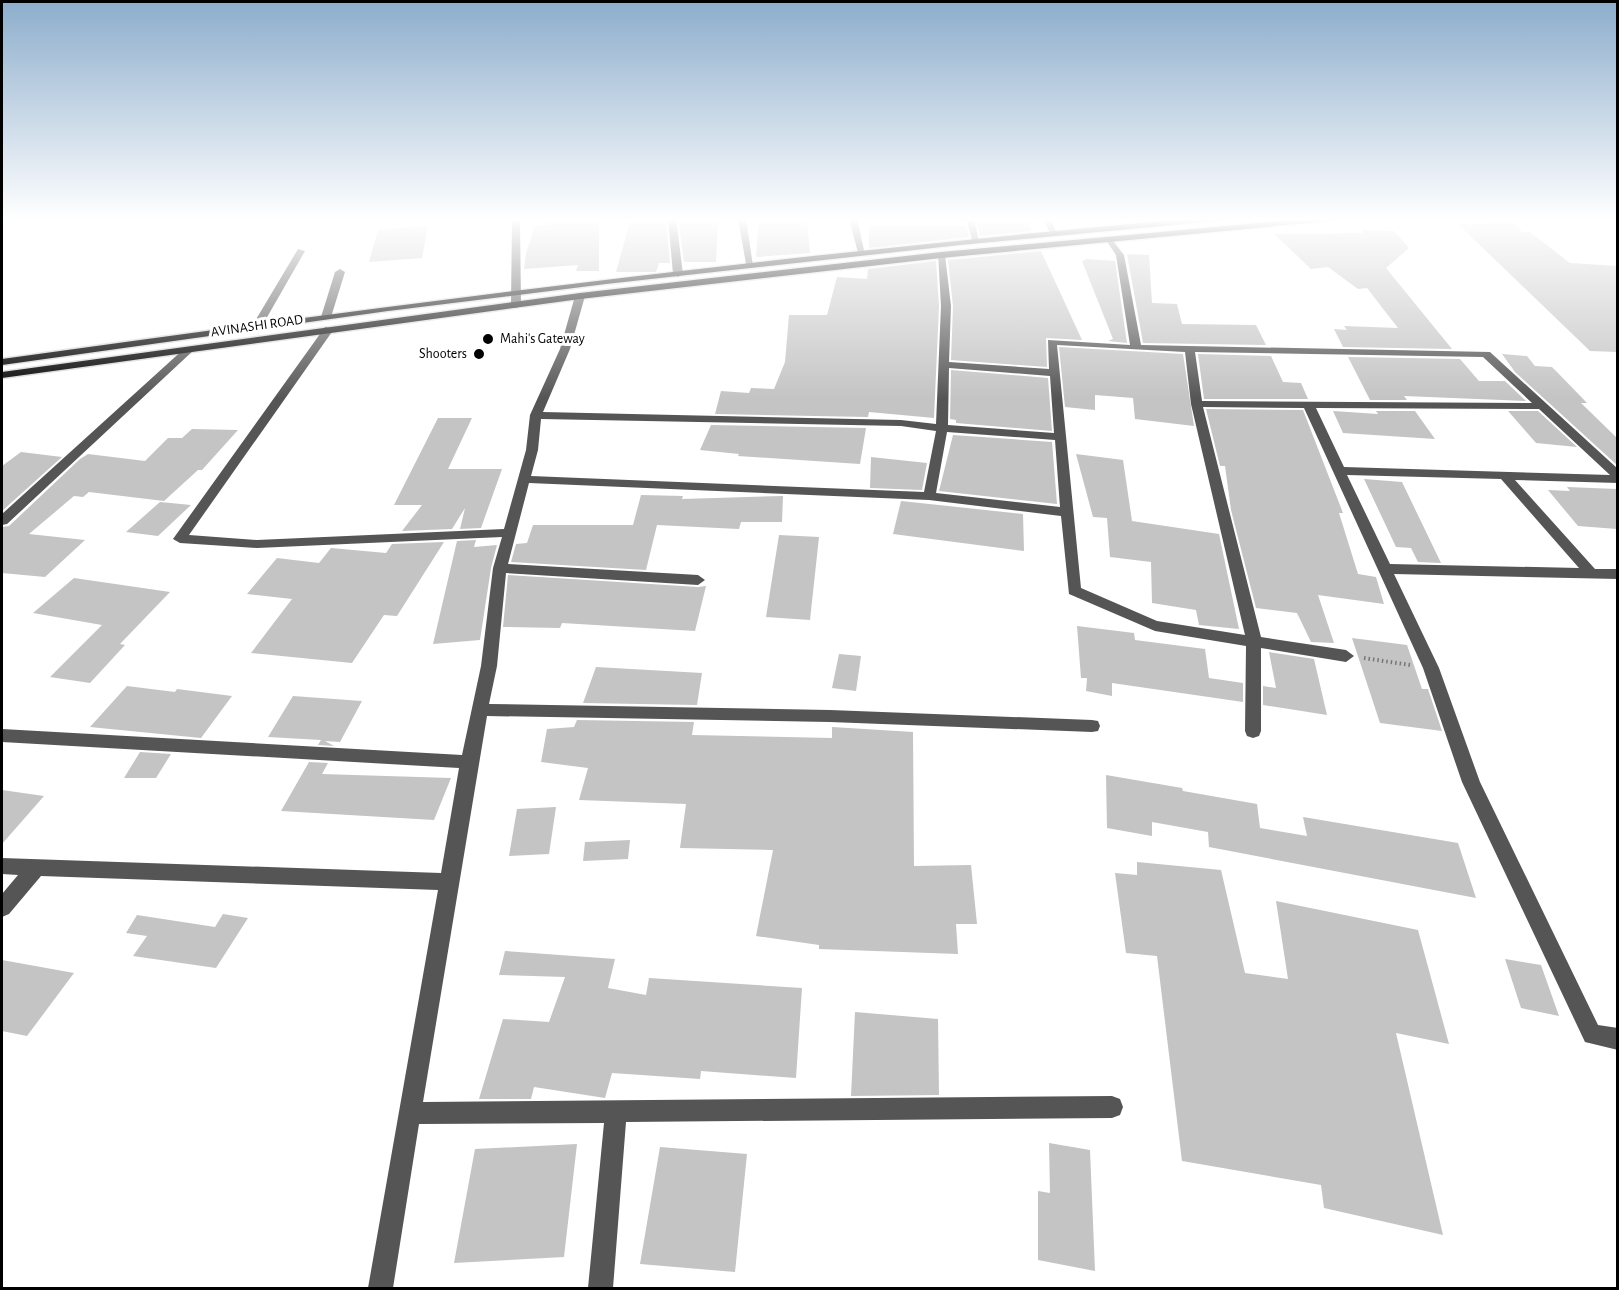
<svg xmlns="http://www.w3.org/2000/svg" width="1619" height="1290" viewBox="0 0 1619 1290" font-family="'Alegreya Sans',sans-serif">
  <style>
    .building { fill: #c4c4c4 }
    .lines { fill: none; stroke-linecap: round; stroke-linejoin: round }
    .major-casing { stroke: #dbdbdb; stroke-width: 3 }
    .path { stroke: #777; stroke-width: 4; stroke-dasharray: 1.5 3; stroke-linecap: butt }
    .minor { fill: #555; fill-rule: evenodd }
    .major { fill: #000; fill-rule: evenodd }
    .poi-dot { fill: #000; stroke: #fff; stroke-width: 2 }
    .labels { text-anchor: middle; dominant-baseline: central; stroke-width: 6; stroke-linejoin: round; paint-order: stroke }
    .far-street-label { font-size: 14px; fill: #000; stroke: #fff }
    .far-poi-label { font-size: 14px; fill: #000; stroke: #fff; text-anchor: start }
  </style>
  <rect width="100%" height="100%" fill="#fff"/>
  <path class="building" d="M 550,218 L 599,218 L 599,271 L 576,271 L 578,265 L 524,269 L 526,253 L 535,226 L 549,225 Z
    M 631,218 L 666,218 L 670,263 L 659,263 L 656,272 L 616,272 Z
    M 678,218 L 718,218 L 716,262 L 684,262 Z
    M 759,218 L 807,218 L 810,253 L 756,257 Z
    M 999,218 L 1026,218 L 1032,231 L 980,236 L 977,222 L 1000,222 Z
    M 1484,218 L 1510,219 L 1522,232 L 1530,232 L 1570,263 L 1617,266 L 1617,352 L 1590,351 L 1458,224 L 1489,224 Z
    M 428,226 L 422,258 L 369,262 L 378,230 Z
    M 869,226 L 966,226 L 969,237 L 869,248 Z
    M 1362,230 L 1394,231 L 1409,248 L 1386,268 L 1452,349 L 1343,347 L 1334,329 L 1347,330 L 1344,326 L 1398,328 L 1367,288 L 1358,289 L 1328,267 L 1311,269 L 1274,234 L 1364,233 Z
    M 1041,251 L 1082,340 L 1046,338 L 1047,367 L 951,360 L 953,306 L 948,260 Z
    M 1127,254 L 1149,255 L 1152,303 L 1177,304 L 1182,324 L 1256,325 L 1266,345 L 1143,343 Z
    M 1087,259 L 1115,261 L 1127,343 L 1108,341 L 1113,339 L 1082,261 Z
    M 936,261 L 939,306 L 934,418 L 869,412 L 868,417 L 715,414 L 721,391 L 749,393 L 751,388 L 774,389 L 785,362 L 789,315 L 827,315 L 837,277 L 867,279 L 868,269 Z
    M 1059,347 L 1183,354 L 1194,426 L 1135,419 L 1133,398 L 1095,395 L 1095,410 L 1065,407 Z
    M 1198,354 L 1271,356 L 1283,382 L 1301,383 L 1308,399 L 1204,399 Z
    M 1502,354 L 1527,356 L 1535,366 L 1552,367 L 1558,373 L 1587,403 L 1581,403 L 1617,438 L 1617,465 L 1515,372 Z
    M 1348,357 L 1460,359 L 1479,381 L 1505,381 L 1526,401 L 1404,396 L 1407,400 L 1370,400 Z
    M 951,370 L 1048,378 L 1052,431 L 956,423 L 956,420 L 950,419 Z
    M 1206,409 L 1303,410 L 1343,513 L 1339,513 L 1358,574 L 1376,577 L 1384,604 L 1318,595 L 1334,643 L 1311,642 L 1297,613 L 1256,608 L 1231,510 L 1225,466 L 1220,466 Z
    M 1333,411 L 1378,414 L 1376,411 L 1415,411 L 1435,439 L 1343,433 Z
    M 1508,411 L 1538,411 L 1577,447 L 1536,443 Z
    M 438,418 L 472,418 L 448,469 L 502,469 L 481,528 L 460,529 L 465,508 L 452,529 L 402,531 L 422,505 L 394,505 Z
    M 711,425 L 866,428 L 860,464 L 738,456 L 739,454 L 700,450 Z
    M 192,429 L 238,430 L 202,470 L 198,470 L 164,501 L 89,492 L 83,497 L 74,496 L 29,534 L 85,540 L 45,577 L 2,573 L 2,527 L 9,526 L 80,459 L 88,454 L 145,461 L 168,438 L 182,438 Z
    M 953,435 L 1052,442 L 1057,504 L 939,491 Z
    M 21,452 L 62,457 L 2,511 L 2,466 Z
    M 1076,454 L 1123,460 L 1132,521 L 1219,534 L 1239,629 L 1199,625 L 1196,610 L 1152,603 L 1151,562 L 1110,557 L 1107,518 L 1093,517 Z
    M 871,457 L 927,463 L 922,490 L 870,488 Z
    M 1364,479 L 1402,482 L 1441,563 L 1418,562 L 1411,548 L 1396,547 Z
    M 1567,487 L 1617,489 L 1617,529 L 1578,526 L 1548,490 L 1570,491 Z
    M 641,495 L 683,496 L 682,499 L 783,496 L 782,522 L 741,522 L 739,529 L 657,525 L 646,570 L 511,562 L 516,544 L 527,543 L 533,525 L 633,525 Z
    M 901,501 L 1023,514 L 1024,551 L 893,534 Z
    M 160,502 L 191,505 L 158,536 L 126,532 Z
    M 779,535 L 819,537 L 810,620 L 766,617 Z
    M 476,540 L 474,547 L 497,545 L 491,568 L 480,640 L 433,644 L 457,541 Z
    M 444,542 L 397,616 L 384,615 L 352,663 L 251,653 L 292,599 L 247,594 L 277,558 L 319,563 L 331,548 L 386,553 L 392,544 Z
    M 508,575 L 698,587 L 706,586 L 695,631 L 562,623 L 560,628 L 503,627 Z
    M 74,578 L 170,592 L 120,644 L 125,645 L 90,683 L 50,677 L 102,625 L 33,613 Z
    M 1077,626 L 1134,633 L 1135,640 L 1205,649 L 1209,678 L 1243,683 L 1243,702 L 1112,683 L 1112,696 L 1086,691 L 1087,678 L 1081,678 Z
    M 1352,638 L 1407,645 L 1422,689 L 1428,689 L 1442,731 L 1380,723 Z
    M 1269,652 L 1314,659 L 1327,715 L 1263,705 L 1263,686 L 1276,688 Z
    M 839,654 L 861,656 L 856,691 L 832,688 Z
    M 596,667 L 702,673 L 697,705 L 583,703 Z
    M 127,686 L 175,692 L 177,689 L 232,696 L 201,738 L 90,727 Z
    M 293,696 L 362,701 L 340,742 L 325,741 L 334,746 L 318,745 L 321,740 L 268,737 Z
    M 577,720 L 694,722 L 692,735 L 832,738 L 832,727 L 913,732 L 914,866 L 971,865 L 977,924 L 956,924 L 958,954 L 819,949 L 819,945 L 756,936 L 773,850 L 680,848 L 686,804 L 579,800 L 588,768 L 541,762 L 547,729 L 574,727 Z
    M 140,752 L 171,754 L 156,778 L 124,778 Z
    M 309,762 L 328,763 L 322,774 L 451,778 L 434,820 L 281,811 Z
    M 1106,775 L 1182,788 L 1183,791 L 1257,804 L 1260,828 L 1307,836 L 1303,817 L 1458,843 L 1476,898 L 1209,847 L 1208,832 L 1152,822 L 1152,836 L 1107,828 Z
    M 2,790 L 44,796 L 2,844 Z
    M 556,807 L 549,854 L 509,856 L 517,809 Z
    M 630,840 L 628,859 L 583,861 L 585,842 Z
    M 1137,862 L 1221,870 L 1245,973 L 1288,979 L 1276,901 L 1418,930 L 1449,1044 L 1396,1033 L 1443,1235 L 1324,1208 L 1321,1185 L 1182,1161 L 1157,956 L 1126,953 L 1115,873 L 1137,875 Z
    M 223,914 L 248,918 L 216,968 L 133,956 L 147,936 L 126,933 L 137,915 L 215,927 Z
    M 505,951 L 615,959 L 608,988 L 646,995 L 649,978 L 802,988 L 796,1078 L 701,1071 L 700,1079 L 612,1073 L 605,1098 L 534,1087 L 531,1099 L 479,1099 L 503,1019 L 549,1022 L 565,977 L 499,975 Z
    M 1505,959 L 1541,965 L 1559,1016 L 1521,1008 Z
    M 2,960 L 74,973 L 27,1036 L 2,1031 Z
    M 855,1012 L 938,1019 L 939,1095 L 851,1096 Z
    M 1049,1143 L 1090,1150 L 1095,1271 L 1038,1260 L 1038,1191 L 1050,1193 Z
    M 577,1144 L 564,1257 L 454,1263 L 475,1149 Z
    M 660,1147 L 747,1154 L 735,1272 L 640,1264 Z"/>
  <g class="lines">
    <defs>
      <path id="major" d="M 1197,218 L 1230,218 L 1226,220 L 960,245 L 606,284 L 388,311 L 2,365 L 2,359 C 400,303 797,253 1197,218 Z
        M 1312,218 L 1343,218 L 1339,220 L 941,258 L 580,299 L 2,378 L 2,372 L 580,293 L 941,252 Z"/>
    </defs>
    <use href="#major" class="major-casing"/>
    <path class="path" d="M 1364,658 L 1410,665"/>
    <path class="minor" d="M 512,218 L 520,218 L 521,305 L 516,308 L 511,305 Z
      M 668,218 L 676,218 L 683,274 L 678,277 L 673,274 Z
      M 738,218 L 746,218 L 753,266 L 746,264 Z
      M 849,218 L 857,218 L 865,255 L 858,253 Z
      M 966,218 L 974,218 L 979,242 L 972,240 Z
      M 1043,218 L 1051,218 L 1057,235 L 1051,235 Z
      M 1110,237 L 1124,255 L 1141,345 L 1490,352 L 1618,469 L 1618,483 L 1515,480 L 1595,569 L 1618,569 L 1618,579 L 1394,574 L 1439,668 L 1480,782 L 1598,1025 L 1618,1028 L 1618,1050 L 1585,1042 L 1462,782 L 1423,668 L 1304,408 L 1203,407 L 1261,637 L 1346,650 L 1354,656 L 1346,662 L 1261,648 L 1261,731 L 1259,736 L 1253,738 L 1247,736 L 1245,731 L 1246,646 L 1155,631 L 1069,594 L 1061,516 L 929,500 L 529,483 L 508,564 L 698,575 L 705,580 L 698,585 L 506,573 L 497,666 L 489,704 L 830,710 L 1092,720 L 1098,721 L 1100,726 L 1098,731 L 1092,732 L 830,722 L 487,716 L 423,1102 L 1112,1096 L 1120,1099 L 1123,1107 L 1120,1115 L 1112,1118 L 626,1122 L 613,1288 L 588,1288 L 604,1123 L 419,1124 L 393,1288 L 368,1288 L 438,890 L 41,876 L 9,914 L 2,917 L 2,894 L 18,875 L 2,874 L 2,858 L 441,873 L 459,768 L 2,742 L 2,729 L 462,755 L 481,666 L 493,568 L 502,537 L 257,548 L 180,543 L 173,539 L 325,327 L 334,329 L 189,535 L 257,540 L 504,529 L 526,450 L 530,415 L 560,349 L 575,296 L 580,293 L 585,296 L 570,349 L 543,412 L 901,420 L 936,424 L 941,306 L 938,253 L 945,255 L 951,306 L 949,362 L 1049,369 L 1048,340 L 1130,345 L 1116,255 L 1106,240 ZM 1057,345 L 1185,352 L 1191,404 L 1245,635 L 1157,621 L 1081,588 ZM 1195,352 L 1483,357 L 1532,403 L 1202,401 ZM 949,368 L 1050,376 L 1054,433 L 948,425 ZM 1316,408 L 1539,409 L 1610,475 L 1344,467 ZM 541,419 L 901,426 L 936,431 L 924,492 L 531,476 L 538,450 ZM 947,432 L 1055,440 L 1060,507 L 936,493 ZM 1347,475 L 1501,479 L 1579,568 L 1390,564 Z
      M 298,249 L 305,251 L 262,326 L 253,328 L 252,326 Z
      M 340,269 L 345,272 L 331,317 L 323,319 L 321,317 L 335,272 Z
      M 186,347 L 195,349 L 7,524 L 2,525 L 2,514 Z"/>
    <use href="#major" class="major"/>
  </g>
  <linearGradient id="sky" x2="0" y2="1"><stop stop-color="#8cadcc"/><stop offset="0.55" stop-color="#fff"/><stop offset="1" stop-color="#fff" stop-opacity="0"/></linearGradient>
  <rect width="1619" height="399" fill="url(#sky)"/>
  <g class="poi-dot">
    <circle cx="488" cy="339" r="6"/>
    <circle cx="479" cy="354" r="6"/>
  </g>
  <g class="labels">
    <g class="far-street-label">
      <text transform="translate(257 326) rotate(-8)">AVINASHI ROAD</text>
    </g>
    <g class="far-poi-label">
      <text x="500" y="339">Mahi's Gateway</text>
      <text x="467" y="354" text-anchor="end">Shooters</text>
    </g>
  </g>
  <rect width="1619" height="1290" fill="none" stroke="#000000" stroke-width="6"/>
</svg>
